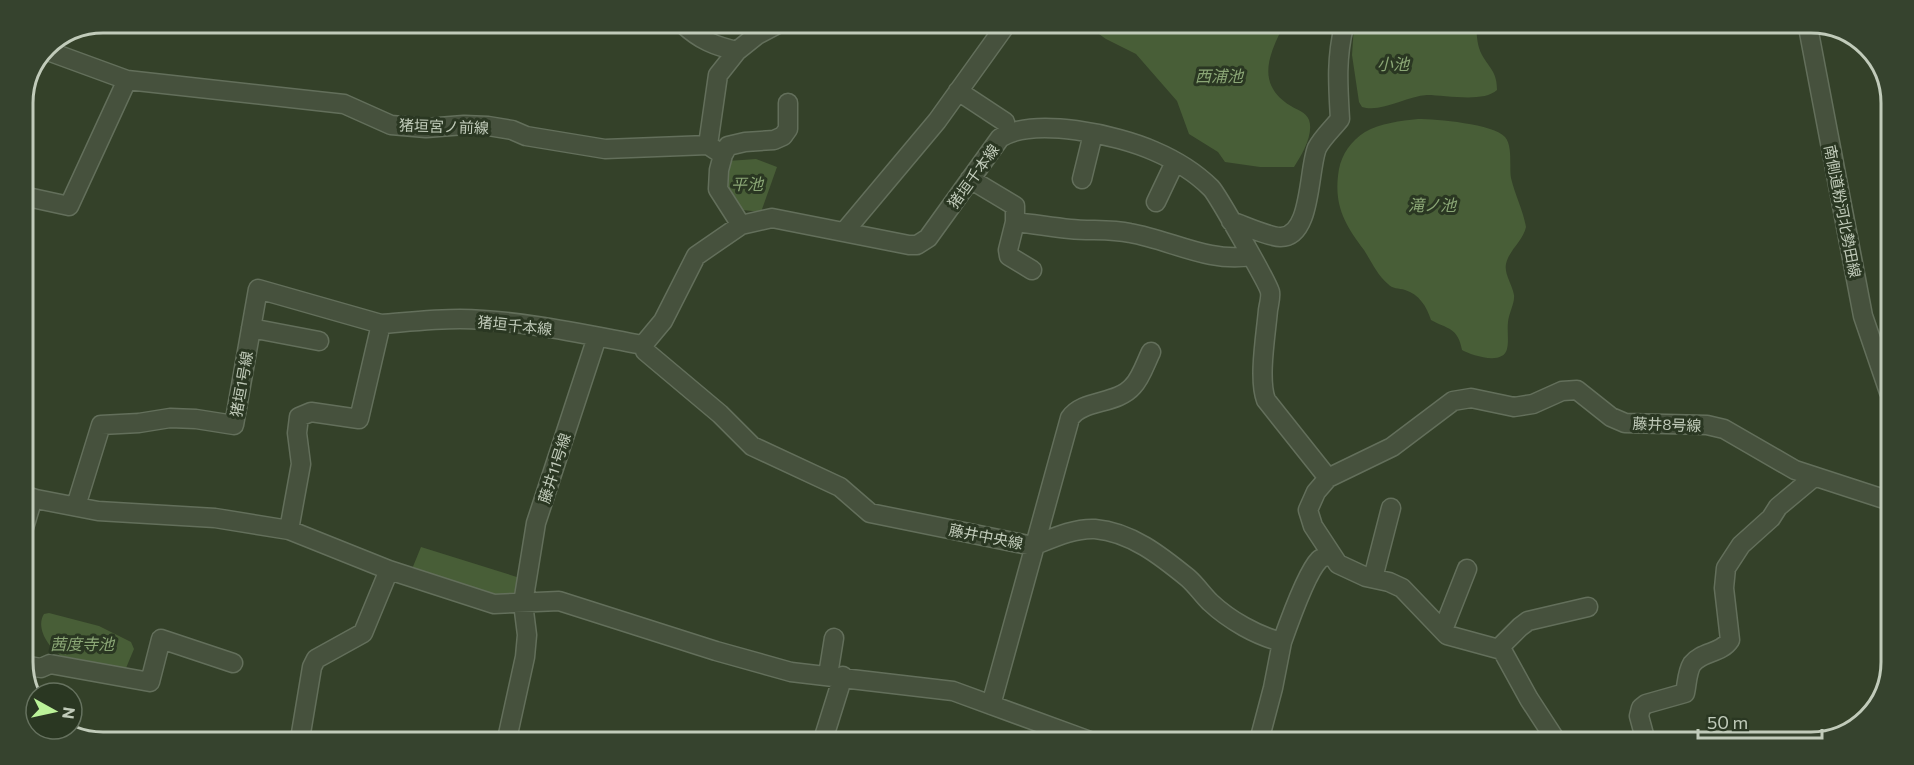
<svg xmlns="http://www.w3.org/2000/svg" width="1914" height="765" viewBox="0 0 1914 765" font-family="Commissioner,'Noto Sans JP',sans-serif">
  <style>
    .water { fill: #485e37 }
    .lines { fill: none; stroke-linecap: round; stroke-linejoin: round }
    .minor-casing { stroke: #636f5b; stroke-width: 21 }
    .minor { stroke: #46513d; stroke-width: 18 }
    .labels { text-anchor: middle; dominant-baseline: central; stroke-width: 6; stroke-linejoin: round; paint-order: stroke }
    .street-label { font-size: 15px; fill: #c1cbba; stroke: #2a3722 }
    .water-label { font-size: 16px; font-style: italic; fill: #8ba776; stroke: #2a3722 }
    .rim { fill: none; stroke: #c1cbba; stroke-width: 3 }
  </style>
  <rect width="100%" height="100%" fill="#344129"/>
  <path class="water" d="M 1086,25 L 1284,25 C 1269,54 1255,84 1291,106 C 1297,110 1306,112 1309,120 C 1314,134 1302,155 1294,167 L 1260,167 L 1225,162 L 1218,152 L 1189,134 L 1177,101 L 1136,54 L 1106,39 Z
    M 1354,26 L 1476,26 C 1477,36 1477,46 1482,55 C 1490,69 1497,72 1497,90 C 1483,103 1446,95 1427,95 C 1407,96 1381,113 1362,107 L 1359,102 L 1352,55 Z
    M 1418,119 C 1436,119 1494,124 1505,137 C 1513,146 1509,167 1511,178 C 1515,195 1523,210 1526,227 C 1523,241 1509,250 1506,264 C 1504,274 1512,284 1514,295 C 1515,303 1509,313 1508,322 C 1507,331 1509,341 1507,349 C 1503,366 1471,355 1462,350 C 1458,327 1447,329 1431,320 C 1427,307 1419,294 1405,290 C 1399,288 1392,289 1388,284 C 1378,276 1371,261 1364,250 C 1344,223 1333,204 1339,169 C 1342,154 1351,141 1365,132 C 1380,123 1401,121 1418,119 Z
    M 756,159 L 777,167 L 761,212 L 743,210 L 727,198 L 721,182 L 728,161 Z
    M 421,547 L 520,578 L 514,593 L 491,595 L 412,569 Z
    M 49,613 L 99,626 L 131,642 L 134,649 L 126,668 L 122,671 L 63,657 C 49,649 35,628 44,614 Z"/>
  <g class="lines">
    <defs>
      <path id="minor" d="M 683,24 C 700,40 715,46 737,51
        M 1808,27 L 1863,316 L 1889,392
        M 45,50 L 127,80 L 344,104 L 391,125 L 426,128 L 464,125 L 488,126 L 512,130 L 526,136 L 605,149 L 708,145
        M 958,91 L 1005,122
        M 723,155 L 728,146 L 745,142 L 774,140 L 783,136 L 788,129 L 788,103
        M 970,179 L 1015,206 L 1015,222 L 1008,250 L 1009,256 L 1032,270
        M 1082,179 L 1093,134
        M 23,196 L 69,206 L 127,80
        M 1156,202 L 1175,162
        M 1231,221 C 1243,225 1269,237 1280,237 C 1312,238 1308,170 1317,148 C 1322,138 1333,128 1340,119 C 1338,85 1336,59 1344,26
        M 1015,222 C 1033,224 1052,227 1070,229 C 1090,231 1111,229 1130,233 C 1171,240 1208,263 1251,256
        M 741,225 L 718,189 L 719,170 L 723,155 L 708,145 L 718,75 L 737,51 L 757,35 L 778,24
        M 844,232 L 937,121 L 1003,29
        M 251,328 L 319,341
        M 643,345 L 645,351 L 720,414 L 752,446 L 840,487 L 870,513 L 1033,546 C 1053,538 1074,528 1095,529 C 1131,532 1161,556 1188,578 C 1196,585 1202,594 1210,602 C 1229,620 1257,636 1282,642 C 1288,625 1307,572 1319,560 C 1322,557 1327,556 1331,554
        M 1328,478 L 1392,447 L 1453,401 L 1471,398 L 1514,407 L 1533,404 L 1562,391 L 1577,390 L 1611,417 L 1625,423 L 1707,425 L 1724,429 L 1795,470 L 1884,499 L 1888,499
        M 23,495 L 36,499 L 98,511 L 215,518 L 289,530 L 389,570 L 494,604 L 559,601 L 716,651 L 791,672 L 953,691 L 1090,741
        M 76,506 L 101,425 L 139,423 L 170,418 L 196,419 L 234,425 L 258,289 L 381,324
        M 289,530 L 301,464 L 297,433 L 299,417 L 311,412 L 359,419 L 381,324 C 407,322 434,319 460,319 C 521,320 583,334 643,345 L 663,321 L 696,256 L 741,225 L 772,218 L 909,245 L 917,245 L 928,238 L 1000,138 C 1034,116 1118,135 1154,151 C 1175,160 1196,173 1211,188 C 1217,194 1269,285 1270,292 C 1271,297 1269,304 1268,310 C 1266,334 1258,379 1266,400 L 1328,478 L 1316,492 L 1308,510 L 1313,526 L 1338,564 L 1366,577 L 1389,582 L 1402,588 L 1447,635 L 1502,650 L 1529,699 L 1557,742
        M 23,531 L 33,498
        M 1373,578 L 1391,508
        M 1443,630 L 1467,569
        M 1498,649 L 1520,627 L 1528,621 L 1588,607
        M 23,665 L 41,668 L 50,664 L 150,682 L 161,639 L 233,663
        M 828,675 L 834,638
        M 991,705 L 1070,418 C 1083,399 1117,405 1133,386 C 1141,378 1146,362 1151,352
        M 300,739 L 312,667 L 316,659 L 363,633 L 389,570
        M 507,739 L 525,657 L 527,635 L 523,603 L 536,523 L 597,337
        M 823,740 L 843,676
        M 1259,741 L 1273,688 L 1282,642
        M 1646,742 L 1639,716 L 1641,708 L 1646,704 L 1685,693 C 1687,684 1687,672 1692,664 C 1702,651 1721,654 1730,640 L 1724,588 L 1726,568 L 1741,545 L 1771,518 L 1778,507 L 1814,477"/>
    </defs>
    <use href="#minor" class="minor-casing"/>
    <use href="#minor" class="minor"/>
  </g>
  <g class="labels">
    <g class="street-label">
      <text transform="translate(444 126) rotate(2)">猪垣宮ノ前線</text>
      <text transform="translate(973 176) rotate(-54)">猪垣千本線</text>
      <text transform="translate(1843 211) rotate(79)">南側道粉河北勢田線</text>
      <text transform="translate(515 325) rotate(6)">猪垣千本線</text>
      <text transform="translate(241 384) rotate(-80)">猪垣1号線</text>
      <text transform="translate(1667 424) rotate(2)">藤井8号線</text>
      <text transform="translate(554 468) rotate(-72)">藤井11号線</text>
      <text transform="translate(986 536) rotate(11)">藤井中央線</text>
    </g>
    <g class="water-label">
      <text x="1393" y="63">小池</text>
      <text x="1219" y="75">西浦池</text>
      <text x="747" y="183">平池</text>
      <text x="1432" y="204">滝ノ池</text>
      <text x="82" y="643">茜度寺池</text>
    </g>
  </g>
  <path d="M0 0H1914V765H0ZM103 33H1811A70 70 0 0 1 1881 103V662A70 70 0 0 1 1811 732H103A70 70 0 0 1 33 662V103A70 70 0 0 1 103 33Z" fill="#36432e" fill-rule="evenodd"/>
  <path class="rim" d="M103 33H1811A70 70 0 0 1 1881 103V662A70 70 0 0 1 1811 732H103A70 70 0 0 1 33 662V103A70 70 0 0 1 103 33Z"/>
  <g transform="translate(54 711) rotate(98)"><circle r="28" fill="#2a3722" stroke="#66725f" stroke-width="1.5"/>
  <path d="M0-4.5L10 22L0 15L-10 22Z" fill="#bbf299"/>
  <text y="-9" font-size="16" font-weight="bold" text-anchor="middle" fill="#c1cbba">N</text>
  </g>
  <path d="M1698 729v9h124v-9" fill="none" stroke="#c1cbba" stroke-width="3"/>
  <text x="1707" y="729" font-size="18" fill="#c1cbba" stroke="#2a3722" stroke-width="4.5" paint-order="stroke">50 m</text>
</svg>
